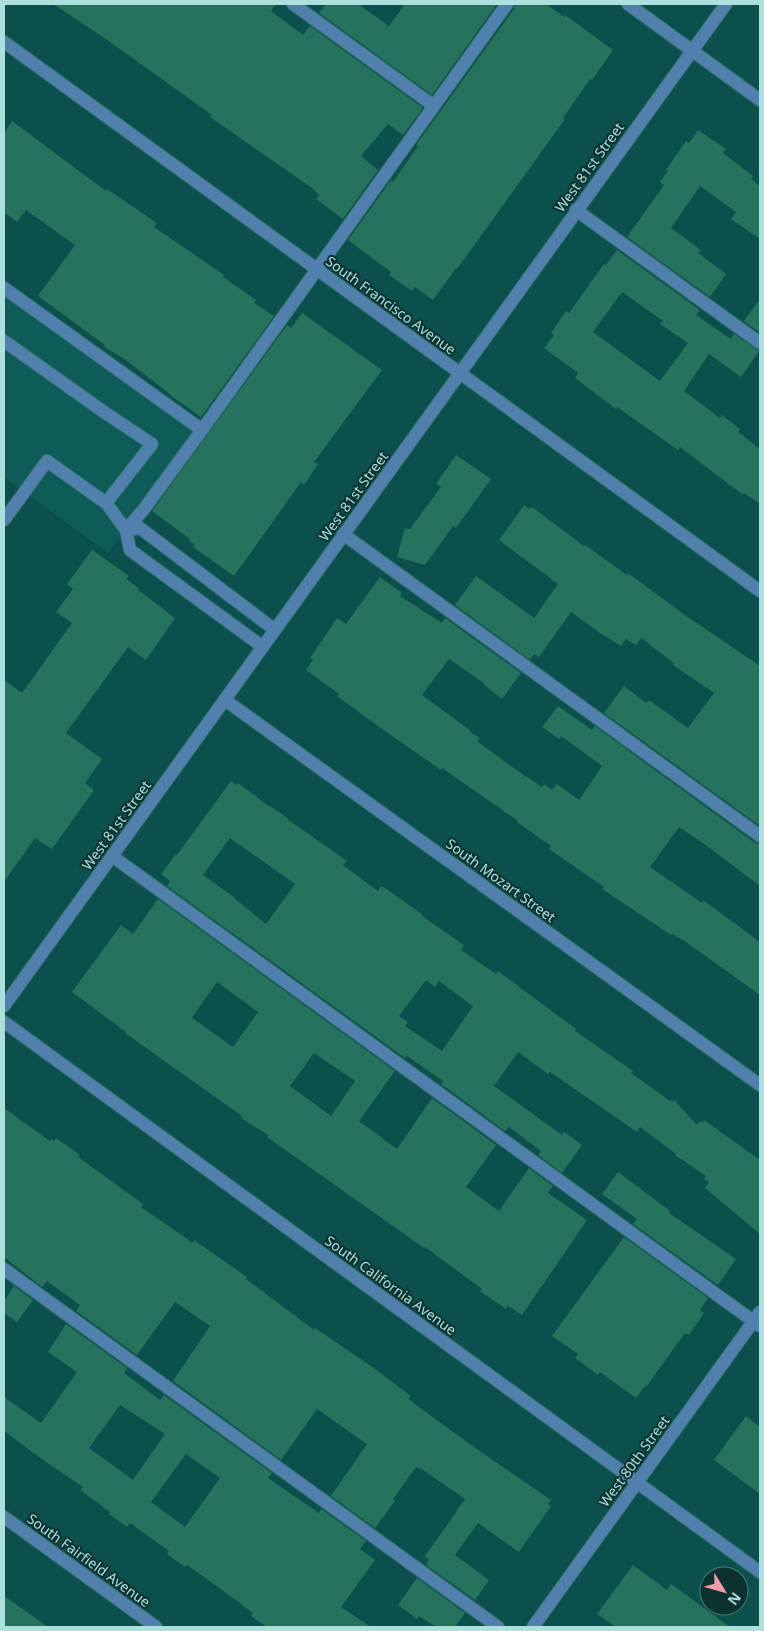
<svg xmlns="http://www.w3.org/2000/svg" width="764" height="1631" viewBox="0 0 764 1631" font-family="'Noto Sans',sans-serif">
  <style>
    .built { fill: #0d5c58 }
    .building { fill: #25735c; fill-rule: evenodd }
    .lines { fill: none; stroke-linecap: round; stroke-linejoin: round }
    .minor-casing { stroke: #2f706c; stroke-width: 14 }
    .minor { stroke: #5280ae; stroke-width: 12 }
    .labels { text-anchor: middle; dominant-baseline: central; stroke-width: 4; stroke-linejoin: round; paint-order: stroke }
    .street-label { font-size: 14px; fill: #ade0dc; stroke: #0c3230 }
  </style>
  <rect width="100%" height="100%" fill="#0b504c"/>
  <path class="built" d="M 4,288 L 202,430 L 108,553 L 4,477 Z"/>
  <path class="building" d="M 53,4 L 276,4 L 271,11 L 303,35 L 310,26 L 423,108 L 403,135 L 388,124 L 361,156 L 378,170 L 343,219 L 316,199 L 319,195 L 312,188 L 210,117 L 212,115 L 103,37 Z
    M 326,4 L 358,4 L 389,26 L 405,4 L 497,4 L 432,95 L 319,13 Z
    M 515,4 L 546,4 L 564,17 L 565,15 L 613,50 L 592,80 L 590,79 L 563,118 L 565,119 L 457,269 L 456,268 L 433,300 L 415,287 L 412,291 L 389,275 L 391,272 L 348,240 L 391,180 L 393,182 L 418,146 L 416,145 L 514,9 Z
    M 12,121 L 106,191 L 107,189 L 157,223 L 154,227 L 224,275 L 223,277 L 256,300 L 254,303 L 274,316 L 201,417 L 170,395 L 170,394 L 123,358 L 104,347 L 105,345 L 38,296 L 75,245 L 26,210 L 17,222 L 4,212 L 4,134 Z
    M 698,130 L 726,149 L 723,153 L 753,176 L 751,179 L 760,186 L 760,239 L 731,219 L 736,212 L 700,186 L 671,228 L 701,250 L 698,253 L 726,274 L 710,297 L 627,237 L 664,185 L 660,182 L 668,171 L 666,170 L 686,141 L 689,143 Z
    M 617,250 L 700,310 L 696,315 L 731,339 L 734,334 L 759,351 L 741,377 L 709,354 L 684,391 L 720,418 L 722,415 L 740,429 L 738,432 L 760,449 L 760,504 L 744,493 L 743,495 L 680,447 L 678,450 L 617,407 L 616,409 L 575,378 L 578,373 L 544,348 L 554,335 L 551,333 L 566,311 L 569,313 L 604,264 L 606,265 ZM 622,292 L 663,321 L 660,324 L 688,343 L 660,381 L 593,332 Z
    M 760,299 L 760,333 L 744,321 Z
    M 302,313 L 382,370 L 314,462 L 318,464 L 304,485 L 301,482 L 234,576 L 193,547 L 195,545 L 189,541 L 190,539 L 152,511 L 287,325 L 291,328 Z
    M 456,455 L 491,479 L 456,528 L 453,526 L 425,565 L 397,557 L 405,528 L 410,529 L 441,487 L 436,484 Z
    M 524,505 L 529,509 L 532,507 L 584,546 L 585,545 L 627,575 L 628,573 L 685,615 L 760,666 L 760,826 L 604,713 L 624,686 L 646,703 L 649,700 L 688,728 L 714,693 L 673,665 L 674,663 L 641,638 L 636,645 L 626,639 L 621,646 L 600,633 L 571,612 L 539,657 L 534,654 L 530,660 L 455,605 L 476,576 L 534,618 L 558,584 L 499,540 Z
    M 92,550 L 129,576 L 126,579 L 139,588 L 137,589 L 175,618 L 146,660 L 128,647 L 66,733 L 102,759 L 85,783 L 94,790 L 52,849 L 35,838 L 4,882 L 4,680 L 22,693 L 72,623 L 56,612 L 73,589 L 67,584 Z
    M 380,577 L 402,593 L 400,596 L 442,623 L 445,618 L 521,673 L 502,699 L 483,684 L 484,683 L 449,659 L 422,695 L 471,731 L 470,732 L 480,738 L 477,741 L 512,767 L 542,787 L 544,784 L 552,790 L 557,784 L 579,800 L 602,766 L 561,736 L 559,739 L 542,727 L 558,706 L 592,730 L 595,726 L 755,843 L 760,844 L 760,886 L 707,846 L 679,827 L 650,867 L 702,903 L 703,900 L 760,942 L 760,995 L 686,942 L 672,934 L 671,935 L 602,889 L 604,887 L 549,849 L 551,846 L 517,822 L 518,821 L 442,768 L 441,770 L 375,724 L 337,696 L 339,694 L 306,670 L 313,659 L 310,658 L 337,618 L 346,624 Z
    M 231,781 L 237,785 L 238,783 L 270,807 L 270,806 L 288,818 L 287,819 L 347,861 L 343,865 L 378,891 L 381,886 L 385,888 L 423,915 L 422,916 L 464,945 L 461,950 L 496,974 L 498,971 L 522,989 L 576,1029 L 575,1031 L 633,1071 L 631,1073 L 670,1101 L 675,1101 L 697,1125 L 700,1121 L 702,1123 L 704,1120 L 760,1160 L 760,1234 L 705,1188 L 709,1182 L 704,1179 L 706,1176 L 675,1155 L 676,1154 L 640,1127 L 637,1132 L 550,1072 L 548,1074 L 518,1052 L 494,1086 L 562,1135 L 564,1132 L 582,1145 L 562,1173 L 538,1155 L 541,1151 L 509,1127 L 505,1131 L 441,1084 L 443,1081 L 407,1056 L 405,1058 L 167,886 L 170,881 L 161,874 L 176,854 L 177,855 ZM 230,838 L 295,884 L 266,924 L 234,898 L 234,897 L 203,875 ZM 426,980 L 435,987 L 439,981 L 473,1006 L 442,1051 L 405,1026 L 408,1022 L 399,1016 Z
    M 158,899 L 395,1071 L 359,1121 L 397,1149 L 432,1098 L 496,1145 L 466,1187 L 499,1211 L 529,1168 L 553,1186 L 548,1193 L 587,1220 L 522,1315 L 508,1306 L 506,1309 L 480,1291 L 482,1289 L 425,1247 L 424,1248 L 267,1137 L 268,1135 L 241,1118 L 242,1116 L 125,1033 L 126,1032 L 111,1021 L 72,992 L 121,925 L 133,934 ZM 217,982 L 258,1012 L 233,1047 L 192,1018 ZM 314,1053 L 355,1081 L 331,1116 L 290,1086 Z
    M 4,1108 L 50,1141 L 51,1139 L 54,1141 L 56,1138 L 80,1155 L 78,1157 L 143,1204 L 141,1207 L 193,1243 L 194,1240 L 247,1277 L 246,1279 L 314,1330 L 315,1328 L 371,1366 L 411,1396 L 408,1399 L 471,1445 L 551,1500 L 548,1504 L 551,1506 L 519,1552 L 478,1523 L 455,1555 L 489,1580 L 475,1600 L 426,1565 L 429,1560 L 425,1556 L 457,1511 L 456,1511 L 465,1499 L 420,1468 L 419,1469 L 416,1467 L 393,1499 L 395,1501 L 375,1528 L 331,1496 L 367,1444 L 317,1409 L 281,1460 L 173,1381 L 210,1326 L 175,1302 L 137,1355 L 76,1311 L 80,1305 L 47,1281 L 42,1287 L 4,1257 Z
    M 618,1172 L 670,1211 L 669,1213 L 736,1259 L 718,1285 L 633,1224 L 637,1219 L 602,1194 Z
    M 624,1237 L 708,1298 L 700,1310 L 704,1313 L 689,1335 L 685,1333 L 646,1387 L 645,1386 L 636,1398 L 600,1372 L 598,1375 L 575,1358 L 578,1354 L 552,1336 Z
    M 14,1286 L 33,1300 L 17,1322 L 4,1313 L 4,1301 Z
    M 66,1324 L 127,1368 L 124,1373 L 160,1400 L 164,1395 L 272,1473 L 268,1478 L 319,1513 L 321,1509 L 366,1541 L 360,1549 L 375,1560 L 341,1607 L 371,1627 L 267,1627 L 251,1616 L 253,1613 L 225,1592 L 187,1565 L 185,1567 L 167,1554 L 169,1551 L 130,1523 L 127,1527 L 109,1514 L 110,1512 L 80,1490 L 83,1487 L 46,1462 L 4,1431 L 4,1397 L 41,1423 L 77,1372 L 48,1352 ZM 120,1405 L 165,1434 L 133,1480 L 89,1448 ZM 186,1454 L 220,1478 L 185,1527 L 151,1502 Z
    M 746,1416 L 760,1427 L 760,1494 L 714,1460 Z
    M 633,1565 L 667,1590 L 671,1584 L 730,1627 L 616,1627 L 597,1614 Z
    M 417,1578 L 465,1613 L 455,1627 L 436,1627 L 419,1616 L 417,1619 L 398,1605 Z
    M 4,1596 L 27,1612 L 48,1627 L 4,1627 Z"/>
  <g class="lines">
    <defs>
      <path id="minor" d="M 293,4 L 434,106
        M 628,4 L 760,100
        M 4,42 L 760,591
        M 576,210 L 760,343
        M 4,288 L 202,430
        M 4,341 L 104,412 L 152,444 L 106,503
        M 4,520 L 47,461 L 106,503 L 126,530 L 144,509 L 202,430 L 507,4
        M 343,534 L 760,836
        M 263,647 L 130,550 L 126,530 L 140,528 L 275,630
        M 225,700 L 760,1085
        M 112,856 L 760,1326
        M 4,1006 L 726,4
        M 4,1022 L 760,1572
        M 4,1269 L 498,1627
        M 4,1517 L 156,1627
        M 533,1627 L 760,1312"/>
    </defs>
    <use href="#minor" class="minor-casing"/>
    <use href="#minor" class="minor"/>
  </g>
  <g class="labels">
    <g class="street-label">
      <text transform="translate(589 167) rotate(-54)">West 81st Street</text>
      <text transform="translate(391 305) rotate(36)">South Francisco Avenue</text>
      <text transform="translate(353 496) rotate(-54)">West 81st Street</text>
      <text transform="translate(116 825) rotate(-54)">West 81st Street</text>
      <text transform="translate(501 880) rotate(36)">South Mozart Street</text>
      <text transform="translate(391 1285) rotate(36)">South California Avenue</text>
      <text transform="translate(634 1461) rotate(-54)">West 80th Street</text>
      <text transform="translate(89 1560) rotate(36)">South Fairfield Avenue</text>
    </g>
  </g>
  <rect width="764" height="1631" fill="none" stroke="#ade0dc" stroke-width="10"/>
  <g transform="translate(724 1591) rotate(127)"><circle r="24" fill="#0c3230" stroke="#4c7875"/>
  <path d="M0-4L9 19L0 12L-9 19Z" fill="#f39aa8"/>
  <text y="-8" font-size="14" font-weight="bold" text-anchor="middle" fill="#ade0dc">N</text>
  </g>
</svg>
